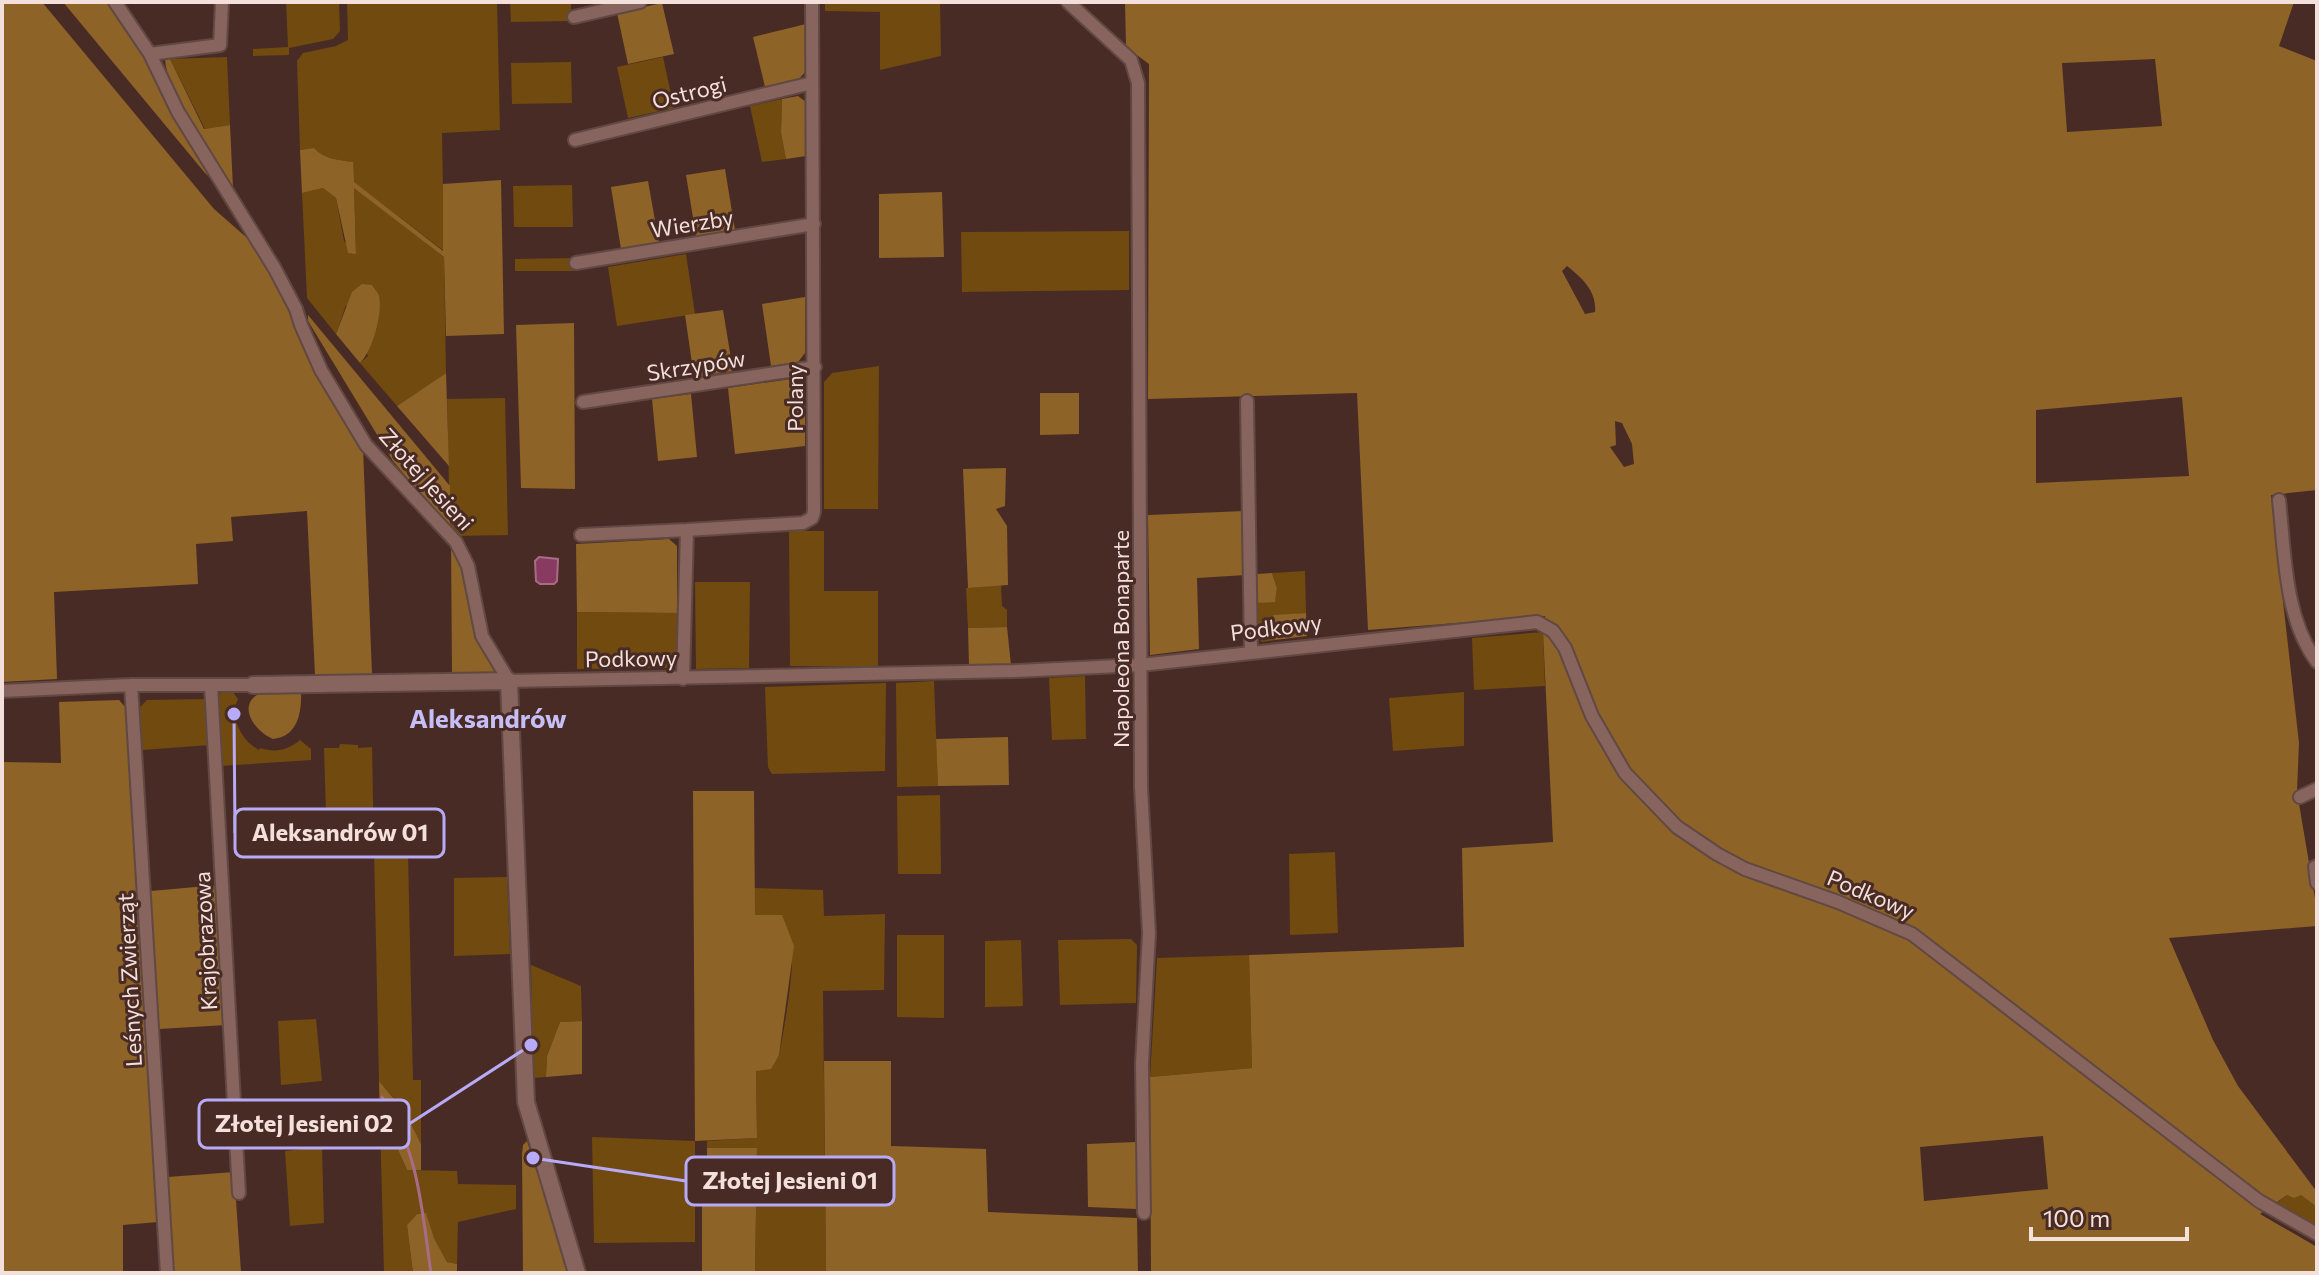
<svg xmlns="http://www.w3.org/2000/svg" width="2319" height="1275" viewBox="0 0 2319 1275" font-family="Commissioner,sans-serif">
  <style>
    .green { fill: #704a0f }
    .forest { fill: #8e6327; fill-rule: evenodd }
    .water { fill: #883a61; stroke: #a86c86; stroke-width: 2 }
    .lines { fill: none; stroke-linecap: round; stroke-linejoin: round }
    .stream { stroke: #a86c86; stroke-width: 3 }
    .minor-casing { stroke: #614843; stroke-width: 16 }
    .tertiary-casing { stroke: #614843; stroke-width: 20 }
    .minor { stroke: #87645d; stroke-width: 12 }
    .tertiary { stroke: #87645d; stroke-width: 16 }
    .labels { text-anchor: middle; dominant-baseline: central; stroke-width: 6; stroke-linejoin: round; paint-order: stroke }
    .street-label { font-size: 22px; fill: #f4e0db; stroke: #492b25 }
    .quarter-label { font-size: 26px; font-weight: bold; fill: #c6bef7; stroke: #492b25 }
    .leader { fill: none; stroke: #b7abf8; stroke-width: 3 }
    .callout-dot { fill: #b7abf8; stroke: #492b25; stroke-width: 3 }
    .callout { fill: #492b25; stroke: #b7abf8; stroke-width: 3 }
    .callout-label { font-size: 24px; text-anchor: middle; font-weight: bold; fill: #f4e0db }
  </style>
  <rect width="100%" height="100%" fill="#492b25"/>
  <path class="green" d="M 286,2 L 339,2 L 340,31 L 333,39 L 289,48 L 289,55 L 253,56 L 253,49 L 288,47 Z
    M 347,2 L 497,2 L 500,130 L 442,133 L 444,251 L 353,182 L 352,162 C 338,160 324,159 314,148 L 300,150 L 297,61 L 303,53 L 336,46 L 348,40 Z
    M 510,2 L 571,2 L 571,21 L 511,22 Z
    M 825,2 L 940,2 L 941,56 L 880,70 L 880,12 L 825,11 Z
    M 227,57 L 230,125 L 205,129 L 170,59 Z
    M 663,57 L 674,108 L 628,118 L 617,67 Z
    M 571,62 L 572,103 L 512,104 L 511,63 Z
    M 782,99 L 781,133 L 786,159 L 762,162 L 750,106 Z
    M 572,185 L 573,227 L 514,227 L 513,186 Z
    M 354,187 L 444,257 L 446,373 L 397,406 L 360,363 L 368,356 L 346,305 L 336,334 L 307,298 L 302,193 L 323,188 L 336,198 L 344,241 L 356,254 Z
    M 1129,231 L 1129,290 L 962,292 L 961,232 Z
    M 686,254 L 695,314 L 617,326 L 608,267 Z
    M 573,258 L 573,271 L 515,271 L 515,259 Z
    M 879,366 L 878,509 L 824,509 L 824,382 L 832,373 Z
    M 505,398 L 508,535 L 455,536 L 450,529 L 447,399 Z
    M 789,531 L 824,531 L 824,591 L 878,591 L 878,667 L 790,666 Z
    M 1305,571 L 1306,613 L 1273,616 L 1275,640 L 1262,642 L 1258,638 L 1257,603 L 1275,601 L 1277,588 L 1272,573 Z
    M 695,582 L 750,582 L 749,668 L 696,669 Z
    M 1001,585 L 1002,606 L 1007,610 L 1007,627 L 968,628 L 966,588 Z
    M 577,612 L 677,613 L 677,661 L 670,668 L 577,669 Z
    M 1543,632 L 1545,686 L 1474,690 L 1472,638 Z
    M 1085,676 L 1086,739 L 1052,740 L 1049,678 Z
    M 934,681 L 938,786 L 897,787 L 896,683 Z
    M 886,683 L 885,771 L 772,774 L 768,767 L 765,687 Z
    M 233,692 L 238,699 L 235,707 L 232,708 L 232,718 L 235,718 C 240,733 245,742 259,750 L 260,748 C 276,753 288,750 300,740 L 311,749 L 311,760 L 220,766 L 217,696 L 221,693 Z
    M 1464,692 L 1464,746 L 1393,751 L 1389,698 Z
    M 208,699 L 210,745 L 142,750 L 139,708 L 147,700 Z
    M 340,744 L 358,745 L 358,748 L 372,747 L 374,850 L 408,852 L 413,1080 L 421,1080 L 421,1144 L 406,1112 L 379,1081 L 374,851 L 327,845 L 324,748 L 339,748 Z
    M 940,795 L 941,874 L 898,874 L 897,796 Z
    M 1335,852 L 1338,933 L 1290,935 L 1289,854 Z
    M 507,877 L 510,954 L 454,956 L 454,878 Z
    M 754,888 L 823,890 L 824,916 L 885,914 L 884,990 L 823,991 L 826,1273 L 755,1273 L 757,1149 L 707,1148 L 707,1141 L 757,1138 L 756,1071 L 779,1055 C 783,1035 800,945 788,933 C 780,925 764,920 755,915 Z
    M 897,935 L 944,935 L 944,1018 L 897,1017 Z
    M 1131,939 L 1137,945 L 1136,1003 L 1060,1005 L 1058,940 Z
    M 1021,940 L 1023,1006 L 985,1007 L 985,941 Z
    M 1249,955 L 1252,1068 L 1150,1077 L 1157,958 Z
    M 531,965 L 581,986 L 582,1021 L 560,1022 L 547,1056 L 546,1077 L 533,1078 Z
    M 316,1019 L 322,1081 L 281,1085 L 278,1021 Z
    M 380,1121 L 395,1143 L 407,1170 L 457,1171 L 458,1184 L 516,1185 L 516,1209 L 458,1222 L 457,1264 L 447,1262 L 434,1238 L 425,1213 L 417,1214 L 407,1225 L 413,1273 L 384,1273 Z
    M 592,1137 L 695,1141 L 695,1242 L 594,1243 Z
    M 322,1147 L 324,1223 L 290,1226 L 285,1151 Z
    M 2300,1194 L 2317,1205 L 2317,1229 L 2274,1205 L 2287,1195 Z"/>
  <path class="forest" d="M 2,2 L 42,2 L 214,209 L 254,244 L 363,448 L 372,674 L 315,675 L 307,511 L 231,517 L 233,541 L 196,544 L 198,584 L 54,592 L 57,679 L 2,682 Z
    M 63,2 L 108,2 L 149,61 L 218,185 L 205,173 Z
    M 1125,2 L 2294,2 L 2279,46 L 2317,61 L 2317,490 L 2271,495 L 2299,743 L 2297,792 L 2317,910 L 2317,926 L 2169,938 L 2213,1040 L 2238,1086 L 2317,1192 L 2316,1206 L 2301,1195 L 2294,1198 L 2287,1195 L 2260,1214 L 2317,1247 L 2317,1273 L 1151,1273 L 1150,1077 L 1252,1068 L 1249,955 L 1464,947 L 1462,848 L 1553,842 L 1543,632 L 1545,616 L 1368,630 L 1357,393 L 1148,399 L 1149,64 L 1126,47 ZM 2155,59 L 2162,126 L 2067,132 L 2062,63 ZM 1567,266 C 1582,278 1597,291 1595,312 L 1585,314 L 1562,271 ZM 2182,397 L 2189,476 L 2036,483 L 2036,410 ZM 1615,421 L 1622,423 L 1632,444 L 1634,464 L 1624,467 L 1610,447 L 1616,445 ZM 2043,1136 L 2048,1189 L 1924,1201 L 1920,1147 Z
    M 662,3 L 674,54 L 628,64 L 617,13 Z
    M 806,24 L 806,71 L 798,80 L 765,87 L 753,37 Z
    M 165,59 L 170,59 L 204,129 L 230,125 L 233,188 C 212,156 167,96 165,59 Z
    M 798,96 L 806,102 L 806,156 L 786,159 L 781,133 L 782,99 Z
    M 314,148 C 324,159 338,160 353,162 L 354,182 L 443,251 L 443,184 L 501,180 L 504,334 L 446,336 L 444,257 L 354,188 L 356,254 L 348,253 L 336,198 L 323,188 L 302,193 L 300,150 Z
    M 725,169 L 735,230 L 696,236 L 686,175 Z
    M 648,181 L 659,243 L 621,249 L 611,187 Z
    M 942,192 L 944,257 L 879,258 L 879,194 Z
    M 362,284 L 372,285 C 374,289 378,292 379,296 C 383,313 372,352 360,363 L 336,334 L 352,292 Z
    M 805,297 L 805,353 L 798,362 L 771,366 L 762,304 Z
    M 723,310 L 733,371 L 694,377 L 685,315 Z
    M 308,315 L 450,486 L 450,529 L 393,461 L 308,321 Z
    M 574,323 L 575,489 L 521,488 L 516,325 Z
    M 446,373 L 449,466 L 397,406 Z
    M 798,378 L 805,384 L 805,446 L 735,454 L 728,388 Z
    M 1040,393 L 1079,393 L 1079,434 L 1040,435 Z
    M 691,394 L 697,457 L 658,461 L 652,399 Z
    M 1006,468 L 1005,506 L 996,509 L 1007,526 L 1008,585 L 968,588 L 963,469 Z
    M 1245,511 L 1246,575 L 1197,578 L 1199,649 L 1150,655 L 1148,515 Z
    M 669,539 L 677,546 L 677,613 L 577,612 L 576,544 Z
    M 451,542 L 464,569 L 478,640 L 496,672 L 452,673 Z
    M 1272,573 L 1277,588 L 1275,602 L 1257,603 L 1257,574 Z
    M 1306,613 L 1307,636 L 1275,640 L 1273,615 Z
    M 1007,627 L 1011,665 L 969,665 L 968,628 Z
    M 301,690 C 302,712 298,737 273,739 C 255,732 234,703 263,692 C 273,689 290,691 301,690 Z
    M 119,700 L 126,708 L 158,1222 L 123,1225 L 123,1273 L 2,1273 L 2,762 L 61,763 L 59,702 Z
    M 1008,737 L 1009,785 L 938,786 L 936,739 Z
    M 693,791 L 754,791 L 755,915 L 782,915 L 794,946 L 779,1055 L 771,1069 L 756,1071 L 757,1138 L 695,1141 Z
    M 218,885 L 226,1025 L 159,1029 L 151,891 Z
    M 582,1021 L 582,1074 L 546,1077 L 547,1056 L 560,1022 Z
    M 824,1061 L 891,1061 L 891,1146 L 986,1149 L 988,1212 L 1137,1218 L 1138,1273 L 826,1273 Z
    M 379,1081 L 406,1113 L 421,1144 L 421,1170 L 407,1170 L 395,1143 L 380,1121 Z
    M 527,1141 L 537,1172 L 540,1172 L 570,1273 L 523,1273 L 522,1154 L 523,1145 Z
    M 1136,1142 L 1137,1209 L 1088,1207 L 1087,1144 Z
    M 707,1148 L 757,1148 L 755,1273 L 702,1273 L 702,1161 L 707,1161 Z
    M 234,1172 L 241,1272 L 173,1273 L 168,1177 Z
    M 426,1213 L 434,1238 L 447,1262 L 457,1264 L 457,1273 L 413,1273 L 407,1225 L 417,1214 Z"/>
  <path class="water" d="M 539,557 L 558,559 L 557,581 L 554,584 L 540,584 L 536,581 L 535,561 Z"/>
  <g class="lines">
    <path class="stream" d="M 382,1097 C 419,1149 422,1212 431,1273"/>
    <defs>
      <path id="minor" d="M 115,2 L 150,54 L 178,112 L 275,269 L 296,309 L 301,325 L 321,370 L 366,445 L 456,542 L 468,566 L 482,636 L 509,681 L 1015,671 L 1140,665 L 1537,622 L 1553,631 L 1565,648 L 1592,716 L 1625,773 L 1677,827 L 1717,854 L 1745,869 L 1838,902 L 1912,934 L 2259,1201 L 2317,1234
        M 1068,2 L 1131,60 L 1138,83 L 1141,787 L 1149,933 L 1142,1064 L 1144,1213
        M 574,17 L 640,2
        M 150,54 L 220,45 L 222,2
        M 575,140 L 812,83
        M 576,263 L 814,224
        M 1247,401 L 1251,652
        M 583,402 L 815,367
        M 2279,500 C 2285,554 2284,617 2317,662
        M 581,535 L 687,530
        M 683,679 L 687,530 L 803,523 L 812,518 L 814,512 L 812,2
        M 131,685 L 167,1273
        M 211,685 L 239,1193
        M 2,691 L 131,685 L 253,685
        M 2300,797 L 2317,789
        M 2317,866 L 2315,867 L 2317,883"/>
      <path id="tertiary" d="M 253,685 L 509,681 L 526,1102 L 577,1273"/>
    </defs>
    <use href="#minor" class="minor-casing"/>
    <use href="#tertiary" class="tertiary-casing"/>
    <use href="#minor" class="minor"/>
    <use href="#tertiary" class="tertiary"/>
  </g>
  <g class="labels">
    <g class="street-label">
      <text transform="translate(689 92) rotate(-14)">Ostrogi</text>
      <text transform="translate(692 223) rotate(-9)">Wierzby</text>
      <text transform="translate(696 365) rotate(-9)">Skrzypów</text>
      <text transform="translate(794 398) rotate(-90)">Polany</text>
      <text transform="translate(427 479) rotate(48)">Złotej Jesieni</text>
      <text transform="translate(1276 627) rotate(-7)">Podkowy</text>
      <text transform="translate(1120 639) rotate(-90)">Napoleona Bonaparte</text>
      <text transform="translate(631 658) rotate(-1)">Podkowy</text>
      <text transform="translate(1871 894) rotate(23)">Podkowy</text>
      <text transform="translate(205 941) rotate(-93)">Krajobrazowa</text>
      <text transform="translate(129 980) rotate(-93)">Leśnych Zwierząt</text>
    </g>
    <g class="quarter-label">
      <text x="488" y="717">Aleksandrów</text>
    </g>
  </g>
  <path class="leader" d="M234 714L235 833M531 1045L409 1124M533 1158L686 1181"/>
  <g class="callout-dot">
    <circle cx="234" cy="714" r="8"/>
    <circle cx="531" cy="1045" r="8"/>
    <circle cx="533" cy="1158" r="8"/>
  </g>
  <g class="callout">
    <rect x="235" y="809" width="209" height="48" rx="8"/>
    <rect x="199" y="1100" width="210" height="48" rx="8"/>
    <rect x="686" y="1157" width="208" height="48" rx="8"/>
  </g>
  <g class="callout-label">
    <text x="340" y="841">Aleksandrów 01</text>
    <text x="304" y="1132">Złotej Jesieni 02</text>
    <text x="790" y="1189">Złotej Jesieni 01</text>
  </g>
  <rect width="2319" height="1275" fill="none" stroke="#f4e0db" stroke-width="8"/>
  <path d="M2031 1227v12h156v-12" fill="none" stroke="#f4e0db" stroke-width="4"/>
  <text x="2043" y="1227" font-size="24" fill="#f4e0db" stroke="#492b25" stroke-width="6" paint-order="stroke">100 m</text>
</svg>
